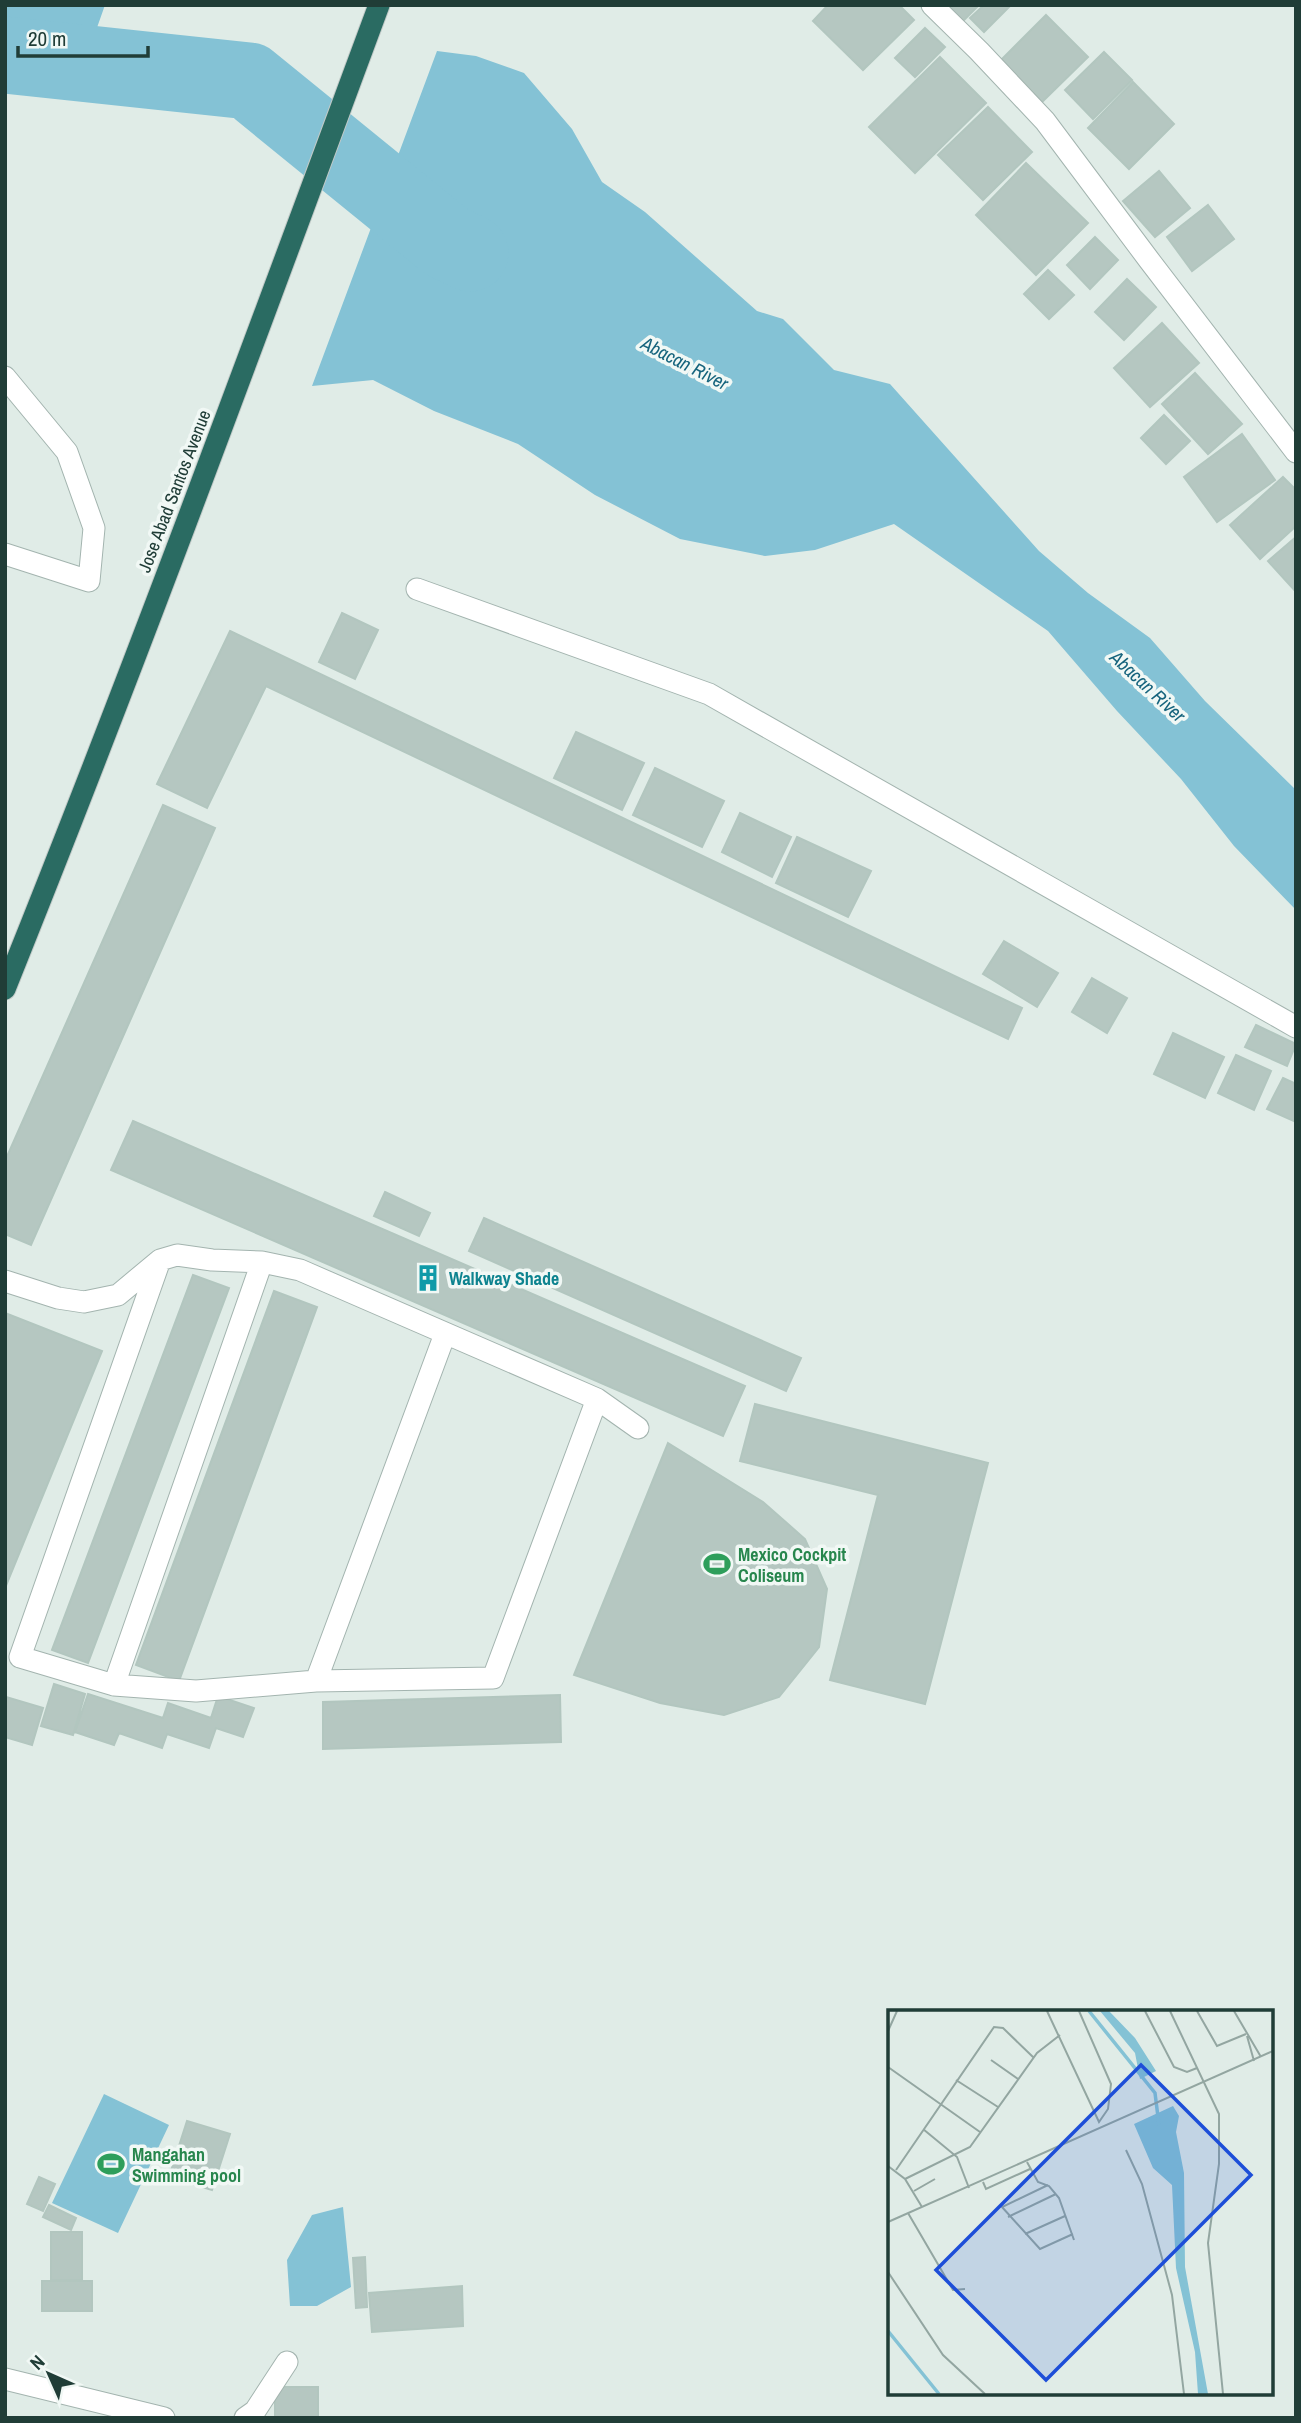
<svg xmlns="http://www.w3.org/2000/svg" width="1301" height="2423" viewBox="0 0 1301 2423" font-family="'Archivo Narrow',sans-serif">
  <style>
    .water { fill: #84c2d5 }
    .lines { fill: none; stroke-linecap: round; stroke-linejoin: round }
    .river { stroke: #84c2d5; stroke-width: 77 }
    .building { fill: #b5c7c1; stroke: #b2c6bf; stroke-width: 2 }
    .lane-casing { stroke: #a3b4af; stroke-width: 23 }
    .street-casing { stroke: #a3b4af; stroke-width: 23 }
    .highway-casing { stroke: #c1c9c7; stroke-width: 23 }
    .lane { stroke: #fff; stroke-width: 21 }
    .street { stroke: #fff; stroke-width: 21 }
    .highway { stroke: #2a6b62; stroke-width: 21 }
    .labels { text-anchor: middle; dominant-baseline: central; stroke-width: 7; stroke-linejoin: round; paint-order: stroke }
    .street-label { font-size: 18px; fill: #203d37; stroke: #f1f8f5 }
    .culture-label { font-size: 18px; font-weight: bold; fill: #0d838f; stroke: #f1f8f5; text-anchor: start }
    .leisure-label { font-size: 18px; font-weight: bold; fill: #27864d; stroke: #f1f8f5; text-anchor: start }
    .water-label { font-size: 19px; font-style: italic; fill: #16647d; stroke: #f1f8f5 }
    .inset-river { fill: none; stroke: #84c2d5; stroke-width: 3.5 }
    .inset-road { fill: none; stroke: #93a6a1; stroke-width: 2 }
    .view { fill: #1d4ed8; fill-opacity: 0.15; stroke: #1d4ed8; stroke-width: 3.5 }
    .inset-edge { fill: none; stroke: #203d37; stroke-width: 3.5 }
  </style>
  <rect width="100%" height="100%" fill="#e0ece7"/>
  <path class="water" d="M 5,5 L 105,5 L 76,87 L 37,70 L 17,33 L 5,23 Z
    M 437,51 L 476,56 L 524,73 L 572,129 L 602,182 L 645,212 L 757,311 L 783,319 L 834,370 L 890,384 L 1039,551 L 1088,593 L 1150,638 L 1205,701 L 1296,790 L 1296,910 L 1234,846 L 1181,779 L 1117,711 L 1048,631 L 894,524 L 815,550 L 765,556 L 680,539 L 595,495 L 518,444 L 434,411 L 373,380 L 312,386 Z
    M 104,2094 L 169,2125 L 118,2233 L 52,2203 Z
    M 343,2207 L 351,2287 L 317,2306 L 290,2306 L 287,2260 L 312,2215 Z"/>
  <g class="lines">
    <path class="river" d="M 5,55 L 249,81 L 447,242 L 470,253"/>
  </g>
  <path class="building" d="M 828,5 L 899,5 L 914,20 L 863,70 L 813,21 Z
    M 941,5 L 979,5 L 960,24 Z
    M 984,5 L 1011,5 L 984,32 L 970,18 Z
    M 1046,15 L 1088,57 L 1041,103 L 1000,61 Z
    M 925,28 L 945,47 L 915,77 L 895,58 Z
    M 1104,52 L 1132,80 L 1093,119 L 1065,90 Z
    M 940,57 L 986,103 L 915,173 L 869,127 Z
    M 1133,82 L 1174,124 L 1129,169 L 1088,128 Z
    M 988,107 L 1032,152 L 983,200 L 938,155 Z
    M 1026,163 L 1088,223 L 1036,275 L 976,215 Z
    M 1159,171 L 1190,208 L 1155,237 L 1123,201 Z
    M 1208,205 L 1234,239 L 1192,271 L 1167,237 Z
    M 1095,237 L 1118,260 L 1090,289 L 1067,265 Z
    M 1048,270 L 1074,295 L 1049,319 L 1024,294 Z
    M 1127,279 L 1156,307 L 1124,340 L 1095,312 Z
    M 1162,323 L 1199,363 L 1150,407 L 1114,368 Z
    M 1195,373 L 1242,424 L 1208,454 L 1162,404 Z
    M 1164,415 L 1190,441 L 1166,464 L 1141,438 Z
    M 1242,434 L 1275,480 L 1217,522 L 1184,477 Z
    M 1283,477 L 1296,490 L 1296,526 L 1260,559 L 1230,525 Z
    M 1296,537 L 1296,592 L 1268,561 Z
    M 342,613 L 378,630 L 355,679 L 319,662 Z
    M 230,631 L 1022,1008 L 1008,1039 L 266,686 L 207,808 L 157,784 Z
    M 576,732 L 644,763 L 622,810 L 554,778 Z
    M 655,768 L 724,801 L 702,847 L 633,815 Z
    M 163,805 L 215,828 L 31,1245 L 5,1234 L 5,1161 Z
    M 740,813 L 791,837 L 772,877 L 722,852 Z
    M 797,837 L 871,871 L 848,917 L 776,883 Z
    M 1004,941 L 1058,973 L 1037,1007 L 983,974 Z
    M 1092,978 L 1127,998 L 1107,1033 L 1072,1012 Z
    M 1256,1025 L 1296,1044 L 1287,1066 L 1245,1047 Z
    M 1173,1033 L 1224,1057 L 1205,1098 L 1154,1074 Z
    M 1236,1055 L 1271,1071 L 1254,1110 L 1218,1093 Z
    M 1283,1078 L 1296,1084 L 1296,1122 L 1267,1109 Z
    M 133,1121 L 745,1386 L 723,1436 L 111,1170 Z
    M 385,1192 L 430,1213 L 419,1236 L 374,1216 Z
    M 484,1218 L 801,1358 L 786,1391 L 469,1251 Z
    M 193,1275 L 229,1288 L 88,1663 L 52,1650 Z
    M 274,1291 L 317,1307 L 179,1681 L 136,1665 Z
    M 5,1313 L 102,1351 L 5,1588 Z
    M 755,1404 L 988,1463 L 925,1704 L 830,1680 L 878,1495 L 740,1461 Z
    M 668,1443 L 763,1502 L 805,1539 L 827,1589 L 819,1647 L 779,1697 L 724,1715 L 660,1703 L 574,1675 Z
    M 54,1684 L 85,1694 L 73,1735 L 41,1726 Z
    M 88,1694 L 163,1718 L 168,1703 L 211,1718 L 218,1696 L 254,1708 L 243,1737 L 216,1728 L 209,1748 L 167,1734 L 162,1748 L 119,1733 L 114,1745 L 75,1732 Z
    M 560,1695 L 561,1742 L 323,1749 L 323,1702 Z
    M 6,1697 L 43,1708 L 32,1745 L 5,1737 Z
    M 187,2121 L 230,2134 L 212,2190 L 169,2177 Z
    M 39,2177 L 55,2184 L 43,2211 L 27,2204 Z
    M 49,2205 L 76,2218 L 71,2230 L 43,2217 Z
    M 51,2232 L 82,2232 L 82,2280 L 51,2280 Z
    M 365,2257 L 367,2307 L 356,2308 L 353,2258 Z
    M 42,2281 L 92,2281 L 92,2311 L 42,2311 Z
    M 462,2286 L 463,2326 L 372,2332 L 369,2293 Z
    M 275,2387 L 318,2387 L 318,2418 L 275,2418 Z"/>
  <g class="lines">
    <defs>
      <path id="lane" d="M 160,1260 L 20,1657 L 114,1685 L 196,1691 L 316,1681 L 493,1678 L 597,1399
        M 5,1281 L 58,1298 L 84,1302 L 118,1295 L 160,1260 L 177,1255 L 212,1260 L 262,1262 L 300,1270 L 597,1399 L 638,1428
        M 316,1681 L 445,1334
        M 114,1685 L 262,1262
        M 5,2379 L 164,2418
        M 245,2418 L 255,2411 L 287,2362"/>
      <path id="street" d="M 932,5 L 979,51 L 1045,121 L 1149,260 L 1296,452
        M 5,377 L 67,452 L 94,528 L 89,581 L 5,554
        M 417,589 L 709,694 L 1296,1027"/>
      <path id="highway" d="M 5,989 C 136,664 257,334 379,5"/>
    </defs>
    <use href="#lane" class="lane-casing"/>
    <use href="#street" class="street-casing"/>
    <use href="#highway" class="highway-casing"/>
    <use href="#lane" class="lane"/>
    <use href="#street" class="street"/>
    <use href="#highway" class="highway"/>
  </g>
  <defs>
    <symbol id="building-bare" viewBox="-9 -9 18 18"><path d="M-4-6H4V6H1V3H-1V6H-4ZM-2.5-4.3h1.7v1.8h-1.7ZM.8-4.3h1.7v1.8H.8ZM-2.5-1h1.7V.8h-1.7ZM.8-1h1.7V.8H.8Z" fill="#0f9aa8" stroke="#f1f8f5" stroke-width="2.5" paint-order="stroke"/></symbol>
    <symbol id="stadium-bare" viewBox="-9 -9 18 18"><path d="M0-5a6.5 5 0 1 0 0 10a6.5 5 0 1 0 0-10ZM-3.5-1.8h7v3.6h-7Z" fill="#2e9e5b" stroke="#f1f8f5" stroke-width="2.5" paint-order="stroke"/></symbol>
  </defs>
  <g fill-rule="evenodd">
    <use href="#building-bare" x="409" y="1259" width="38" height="38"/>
    <use href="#stadium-bare" x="698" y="1545" width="38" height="38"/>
    <use href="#stadium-bare" x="92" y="2145" width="38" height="38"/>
  </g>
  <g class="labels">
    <g class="street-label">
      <text transform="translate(174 491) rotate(-69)">Jose Abad Santos Avenue</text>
    </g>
    <g class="culture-label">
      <text x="449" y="1278">Walkway Shade</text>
    </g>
    <g class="leisure-label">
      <text x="738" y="1554">Mexico Cockpit<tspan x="738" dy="21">Coliseum</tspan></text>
      <text x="132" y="2154">Mangahan<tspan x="132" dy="21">Swimming pool</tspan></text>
    </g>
    <g class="water-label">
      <text transform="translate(685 363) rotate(27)">Abacan River</text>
      <text transform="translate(1148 686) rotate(43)">Abacan River</text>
    </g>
  </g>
  <g transform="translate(888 2010)">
    <rect width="385" height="385" fill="#e0ece7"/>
    <path d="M 212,1 L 221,1 L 247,28 L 268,61 L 252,69 L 247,43 ZM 285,96 L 291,106 L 288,122 L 296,163 L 297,257 L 320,384 L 310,384 L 307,342 L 288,258 L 284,175 L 265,158 L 246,114 Z" fill="#84c2d5"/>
    <path class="inset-river" d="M 201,1 L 267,83 L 271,115M 0,321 L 51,384"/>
    <path class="inset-road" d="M 159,1 L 211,112 L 220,99 L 223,74 L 191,1M 257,1 L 286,57 L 299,62 L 309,58M 282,1 L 331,104 L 331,154 L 320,233 L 335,384M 309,1 L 329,36 L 358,24M 346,1 L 373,47M 0,21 L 9,1M 359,26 L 366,51M 103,50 L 130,69M 0,57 L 92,122M 68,70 L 110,97M 35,119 L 69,147 L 81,178M 238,140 L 254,174 L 284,285 L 296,384M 139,152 L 150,172 L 161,176 L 171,188 L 186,230M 0,156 L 17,169 L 34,197M 8,160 L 106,17 L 115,18 L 145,47M 17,169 L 82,137 L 149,43 L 172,25M 95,172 L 98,179 L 142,159M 160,175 L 114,197 L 152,239 L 185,224M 26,181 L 47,169M 20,203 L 65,280 L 77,279M 120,207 L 168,184M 0,212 L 385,41M 137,224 L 177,206M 0,262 L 55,345 L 97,384"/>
    <path class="view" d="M 253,55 L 363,165 L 158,370 L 48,260 Z"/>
    <rect width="385" height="385" class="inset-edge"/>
  </g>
  <rect width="1301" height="2423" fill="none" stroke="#203d37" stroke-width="14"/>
  <g transform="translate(49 2374) rotate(315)" stroke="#f1f8f5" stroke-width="5" paint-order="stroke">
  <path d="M0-5L12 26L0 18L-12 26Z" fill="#203d37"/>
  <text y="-10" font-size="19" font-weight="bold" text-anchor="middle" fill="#203d37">N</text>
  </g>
  <path d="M18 46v10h130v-10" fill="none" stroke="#203d37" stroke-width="3.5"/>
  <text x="28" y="46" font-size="21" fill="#203d37" stroke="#f1f8f5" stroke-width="5" paint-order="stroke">20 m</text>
</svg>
